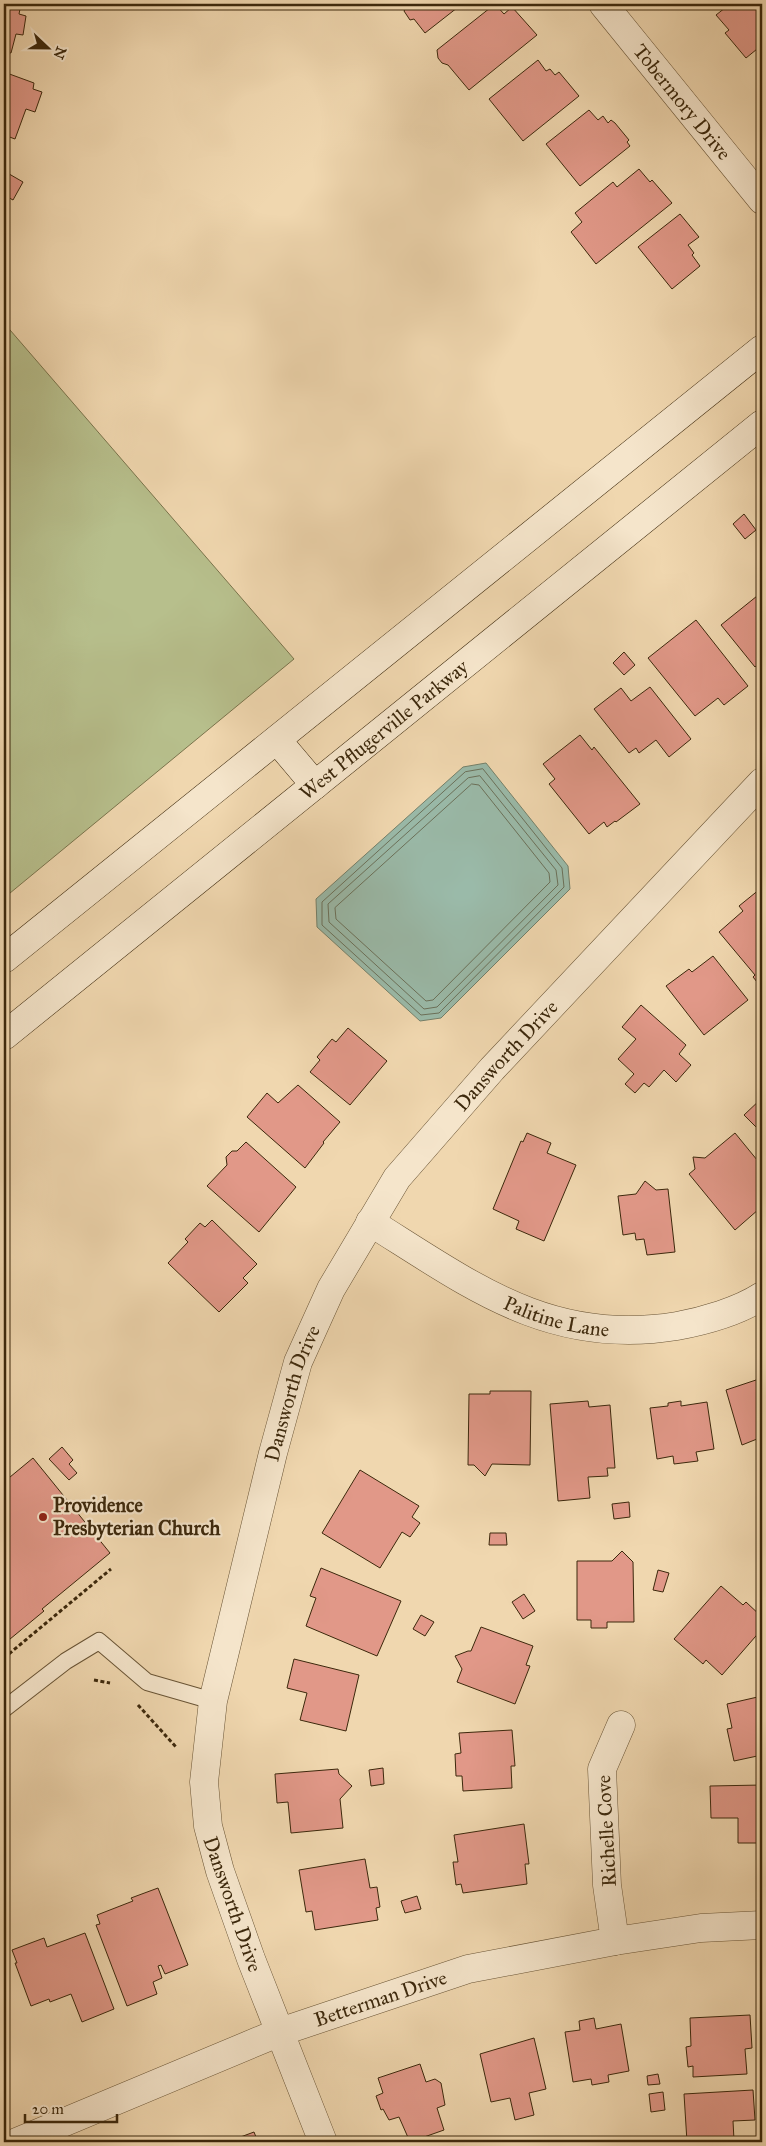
<svg xmlns="http://www.w3.org/2000/svg" width="766" height="2146" viewBox="0 0 766 2146" font-family="'IM FELL Great Primer',serif">
  <style>
    .green { fill: #b7bf8c; stroke: #7a744c }
    .water { fill: #9abaa9; stroke: #74806a }
    .lines { fill: none; stroke-linecap: round; stroke-linejoin: round }
    .shore { stroke: #6b715a; stroke-width: 1 }
    .building { fill: #e19888; stroke: #3c280c }
    .service-casing { stroke: #695435; stroke-width: 18 }
    .minor-casing { stroke: #695435; stroke-width: 29 }
    .secondary-casing { stroke: #3c280c; stroke-width: 29 }
    .path { stroke: #3c280c; stroke-width: 3; stroke-dasharray: 4 2.5; stroke-linecap: butt }
    .service { stroke: #f5e5cb; stroke-width: 16 }
    .minor { stroke: #f5e5cb; stroke-width: 28 }
    .secondary { stroke: #f5e5cb; stroke-width: 28 }
    .poi-dot { fill: #8f2418; stroke: #f5e5cb; stroke-width: 2 }
    .labels { text-anchor: middle; dominant-baseline: central; stroke-width: 4.5; stroke-linejoin: round; paint-order: stroke }
    .street-label { font-size: 20px; fill: #3c280c; stroke: #f5e5cb }
    .poi-label { font-size: 20px; font-weight: bold; fill: #3c280c; stroke: #f5e5cb; text-anchor: start }
  </style>
  <rect width="100%" height="100%" fill="#f0d7af"/>
  <filter id="stains"><feTurbulence type="fractalNoise" baseFrequency=".004" numOctaves="4"/><feColorMatrix values="0 0 0 0 .2 0 0 0 0 .09 0 0 0 0 .02 0 0 0 .5 -.17"/></filter>
  <radialGradient id="worn" r=".72"><stop offset=".6" stop-color="#630" stop-opacity="0"/><stop offset="1" stop-color="#630" stop-opacity=".3"/></radialGradient>
  <path class="green" d="M 4,323 L 294,659 L 4,898 Z"/>
  <path class="water" d="M 486,763 L 568,866 L 570,889 L 441,1018 L 420,1021 L 317,927 L 316,899 L 463,767 Z"/>
  <g class="lines">
    <path class="shore" d="M 483,769 L 562,868 L 564,887 L 439,1013 L 421,1015 L 322,925 L 322,902 L 465,772 Z
      M 480,776 L 556,870 L 558,885 L 437,1007 L 424,1009 L 329,922 L 328,904 L 468,778 Z
      M 472,784 L 479,785 L 549,873 L 550,882 L 433,1000 L 426,1001 L 336,919 L 335,908 Z"/>
  </g>
  <path class="building" d="M 4,4 L 21,4 L 19,14 L 26,16 L 23,35 L 16,34 L 11,53 L 4,52 Z
    M 403,4 L 462,4 L 425,33 L 414,19 L 410,20 L 404,11 L 406,7 Z
    M 495,4 L 504,14 L 512,7 L 537,35 L 469,90 L 448,65 L 442,63 L 438,58 L 437,50 Z
    M 730,4 L 762,4 L 762,45 L 746,58 L 725,33 L 729,30 L 716,15 Z
    M 538,60 L 546,71 L 550,69 L 555,75 L 559,72 L 579,96 L 523,141 L 489,99 Z
    M 4,72 L 34,83 L 33,89 L 42,92 L 35,112 L 26,109 L 15,139 L 4,135 Z
    M 589,110 L 598,120 L 603,116 L 608,123 L 611,120 L 615,123 L 629,140 L 627,142 L 630,146 L 580,186 L 546,144 Z
    M 639,169 L 650,182 L 652,180 L 672,203 L 596,264 L 571,232 L 582,222 L 575,213 L 613,182 L 617,187 Z
    M 4,171 L 23,182 L 13,200 L 4,195 Z
    M 680,214 L 699,237 L 688,245 L 694,253 L 692,255 L 700,266 L 672,289 L 638,247 Z
    M 744,514 L 756,530 L 745,539 L 733,524 Z
    M 762,592 L 762,661 L 755,667 L 721,625 Z
    M 696,620 L 748,686 L 724,705 L 718,698 L 695,716 L 648,658 Z
    M 624,652 L 635,665 L 624,675 L 613,663 Z
    M 650,687 L 691,739 L 669,757 L 656,740 L 639,753 L 636,748 L 629,753 L 594,709 L 621,688 L 631,701 Z
    M 580,735 L 592,750 L 594,747 L 640,804 L 616,822 L 615,821 L 607,827 L 604,822 L 589,834 L 549,784 L 555,779 L 543,764 Z
    M 760,889 L 762,891 L 762,988 L 753,977 L 755,975 L 719,932 L 743,911 L 739,906 Z
    M 713,956 L 748,1000 L 704,1035 L 666,986 L 689,969 L 692,972 Z
    M 641,1005 L 686,1045 L 679,1054 L 691,1065 L 676,1082 L 664,1070 L 649,1087 L 644,1083 L 635,1093 L 625,1084 L 634,1074 L 618,1059 L 636,1039 L 622,1027 Z
    M 348,1028 L 387,1061 L 350,1105 L 310,1072 L 320,1060 L 317,1057 L 332,1039 L 336,1042 Z
    M 298,1085 L 340,1122 L 323,1142 L 324,1143 L 305,1168 L 247,1117 L 267,1093 L 278,1103 Z
    M 762,1098 L 762,1133 L 744,1115 Z
    M 527,1133 L 551,1143 L 547,1153 L 576,1165 L 544,1241 L 516,1229 L 519,1221 L 493,1209 L 521,1141 L 523,1142 Z
    M 735,1133 L 762,1166 L 762,1210 L 759,1209 L 735,1230 L 689,1174 L 695,1169 L 693,1157 L 705,1158 Z
    M 246,1142 L 296,1187 L 259,1232 L 207,1186 L 227,1165 L 226,1157 L 232,1151 L 237,1151 Z
    M 645,1181 L 656,1190 L 668,1189 L 675,1252 L 647,1255 L 644,1239 L 636,1240 L 635,1233 L 623,1235 L 618,1196 L 636,1194 Z
    M 212,1220 L 257,1264 L 243,1278 L 248,1283 L 219,1312 L 168,1263 L 188,1242 L 185,1239 L 200,1223 L 205,1227 Z
    M 762,1378 L 762,1437 L 742,1445 L 726,1390 Z
    M 490,1391 L 531,1391 L 530,1465 L 492,1464 L 485,1476 L 474,1465 L 468,1465 L 469,1394 L 490,1394 Z
    M 588,1401 L 589,1407 L 610,1405 L 615,1468 L 607,1468 L 608,1476 L 588,1477 L 590,1498 L 558,1501 L 550,1404 Z
    M 681,1401 L 681,1406 L 707,1402 L 714,1449 L 696,1452 L 698,1461 L 674,1464 L 673,1456 L 657,1459 L 650,1408 L 668,1406 L 668,1403 Z
    M 62,1447 L 73,1460 L 69,1464 L 77,1473 L 69,1480 L 49,1459 Z
    M 33,1458 L 110,1553 L 42,1609 L 44,1611 L 4,1644 L 4,1482 Z
    M 360,1470 L 419,1506 L 412,1517 L 420,1523 L 410,1537 L 402,1532 L 380,1568 L 322,1533 Z
    M 629,1502 L 630,1517 L 614,1519 L 612,1504 Z
    M 490,1533 L 506,1533 L 507,1545 L 489,1545 Z
    M 622,1551 L 633,1562 L 634,1622 L 607,1622 L 607,1628 L 591,1628 L 591,1620 L 577,1620 L 577,1561 L 612,1561 Z
    M 321,1568 L 401,1601 L 377,1656 L 306,1626 L 316,1598 L 310,1596 Z
    M 658,1570 L 669,1573 L 663,1592 L 653,1590 Z
    M 721,1586 L 743,1605 L 746,1602 L 762,1617 L 758,1621 L 762,1625 L 762,1629 L 722,1675 L 706,1660 L 703,1664 L 674,1639 Z
    M 524,1594 L 535,1611 L 523,1619 L 512,1602 Z
    M 421,1615 L 434,1622 L 425,1636 L 413,1629 Z
    M 481,1627 L 533,1646 L 526,1665 L 530,1666 L 515,1704 L 457,1682 L 462,1669 L 455,1656 L 468,1651 L 471,1651 Z
    M 294,1659 L 359,1675 L 346,1731 L 300,1720 L 307,1693 L 287,1688 Z
    M 762,1696 L 762,1755 L 734,1761 L 727,1729 L 732,1728 L 727,1704 Z
    M 512,1730 L 515,1766 L 511,1766 L 512,1788 L 463,1791 L 462,1776 L 456,1776 L 455,1754 L 461,1753 L 459,1733 Z
    M 383,1768 L 384,1784 L 371,1786 L 369,1770 Z
    M 338,1769 L 339,1774 L 352,1786 L 340,1799 L 343,1828 L 291,1833 L 288,1802 L 277,1803 L 275,1774 Z
    M 762,1785 L 762,1843 L 738,1843 L 738,1818 L 711,1818 L 710,1786 Z
    M 524,1824 L 529,1864 L 525,1864 L 527,1884 L 463,1893 L 461,1884 L 456,1885 L 453,1862 L 458,1862 L 454,1835 Z
    M 365,1859 L 370,1888 L 377,1887 L 380,1907 L 376,1908 L 378,1920 L 315,1930 L 312,1911 L 306,1912 L 299,1870 Z
    M 158,1888 L 188,1965 L 165,1974 L 161,1965 L 158,1966 L 162,1978 L 153,1982 L 157,1994 L 127,2006 L 96,1925 L 100,1924 L 97,1915 L 133,1901 L 131,1898 Z
    M 417,1896 L 421,1909 L 405,1913 L 401,1901 Z
    M 85,1933 L 114,2009 L 82,2022 L 71,1994 L 50,2002 L 49,1999 L 31,2006 L 15,1963 L 17,1963 L 12,1950 L 44,1938 L 47,1947 Z
    M 750,2015 L 752,2048 L 745,2049 L 747,2074 L 693,2077 L 693,2066 L 688,2067 L 686,2047 L 691,2046 L 690,2018 Z
    M 594,2018 L 596,2029 L 621,2024 L 629,2071 L 608,2075 L 609,2082 L 592,2085 L 591,2079 L 573,2082 L 565,2032 L 580,2030 L 579,2021 Z
    M 534,2038 L 546,2089 L 529,2093 L 534,2115 L 515,2120 L 510,2098 L 491,2102 L 480,2054 Z
    M 420,2064 L 426,2082 L 435,2079 L 441,2083 L 445,2105 L 437,2108 L 444,2130 L 410,2142 L 399,2117 L 389,2120 L 383,2109 L 381,2110 L 376,2096 L 383,2093 L 378,2078 Z
    M 658,2074 L 660,2084 L 648,2085 L 647,2076 Z
    M 753,2090 L 755,2120 L 733,2121 L 734,2140 L 728,2141 L 728,2142 L 687,2142 L 684,2094 Z
    M 663,2092 L 665,2110 L 651,2112 L 649,2094 Z
    M 254,2132 L 258,2142 L 227,2142 Z"/>
  <g class="lines">
    <defs>
      <path id="service" d="M 4,1709 L 66,1661 L 99,1641 L 147,1682 L 213,1701"/>
      <g id="minor">
        <path id="s1" d="M 603,4 L 762,200"/>
        <path id="s2" d="M 370,1222 C 471,1285 550,1347 677,1326 C 704,1321 739,1311 762,1296"/>
        <path d="M 615,1941 L 607,1885 L 602,1769 L 621,1725"/>
        <path id="s3" d="M 17,2142 L 280,2032 L 468,1969 L 615,1941 L 701,1928 L 762,1925"/>
        <path id="s4" d="M 323,2142 L 251,1959 L 220,1871 L 208,1826 L 204,1782 L 213,1701 L 273,1453 L 298,1362 L 331,1289 L 397,1178 L 492,1069 L 762,782"/>
      </g>
      <g id="secondary">
        <path d="M 277,740 L 315,785"/>
        <path d="M 4,959 L 762,349"/>
        <path id="s5" d="M 4,1036 L 762,424"/>
      </g>
    </defs>
    <use href="#service" class="service-casing"/>
    <use href="#minor" class="minor-casing"/>
    <use href="#secondary" class="secondary-casing"/>
    <path class="path" d="M 4,1658 L 111,1569
      M 94,1680 L 110,1683
      M 138,1705 L 176,1747"/>
    <use href="#service" class="service"/>
    <use href="#minor" class="minor"/>
    <use href="#secondary" class="secondary"/>
  </g>
  <circle class="poi-dot" cx="43" cy="1517" r="5"/>
  <g class="labels">
    <g class="street-label">
      <text stroke="none"><textPath href="#s1" startOffset="126">Tobermory Drive</textPath></text>
      <text stroke="none"><textPath href="#s5" startOffset="488">West Pflugerville Parkway</textPath></text>
      <text stroke="none"><textPath href="#s4" startOffset="1185">Dansworth Drive</textPath></text>
      <text stroke="none"><textPath href="#s2" startOffset="211">Palitine Lane</textPath></text>
      <text stroke="none"><textPath href="#s4" startOffset="780">Dansworth Drive</textPath></text>
      <text transform="translate(606 1831) rotate(-93)">Richelle Cove</text>
      <text transform="translate(233 1904) rotate(71)">Dansworth Drive</text>
      <text stroke="none"><textPath href="#s3" startOffset="391">Betterman Drive</textPath></text>
    </g>
    <g class="poi-label">
      <text x="53" y="1505">Providence<tspan x="53" dy="23">Presbyterian Church</tspan></text>
    </g>
  </g>
  <rect width="766" height="2146" fill="none" stroke="#f0d7af" stroke-width="20"/>
  <rect x="5" y="5" width="756" height="2136" fill="none" stroke="#3c280c" stroke-width="2.5"/>
  <rect x="10" y="10" width="746" height="2126" fill="none" stroke="#3c280c"/>
  <g transform="translate(48 48) rotate(112)" stroke="#f5e5cb" stroke-width="4" paint-order="stroke">
  <path d="M0-4L9 19L0 12L-9 19Z" fill="#3c280c"/>
  <text y="-8" font-size="14" font-weight="bold" text-anchor="middle" fill="#3c280c">N</text>
  </g>
  <path d="M25 2114v8h92v-8" fill="none" stroke="#3c280c" stroke-width="2.5"/>
  <text x="32" y="2114" font-size="15" fill="#3c280c" stroke="#f5e5cb" stroke-width="4" paint-order="stroke">20 m</text>
  <rect width="100%" height="100%" filter="url(#stains)"/>
  <rect width="100%" height="100%" fill="url(#worn)"/>
</svg>
